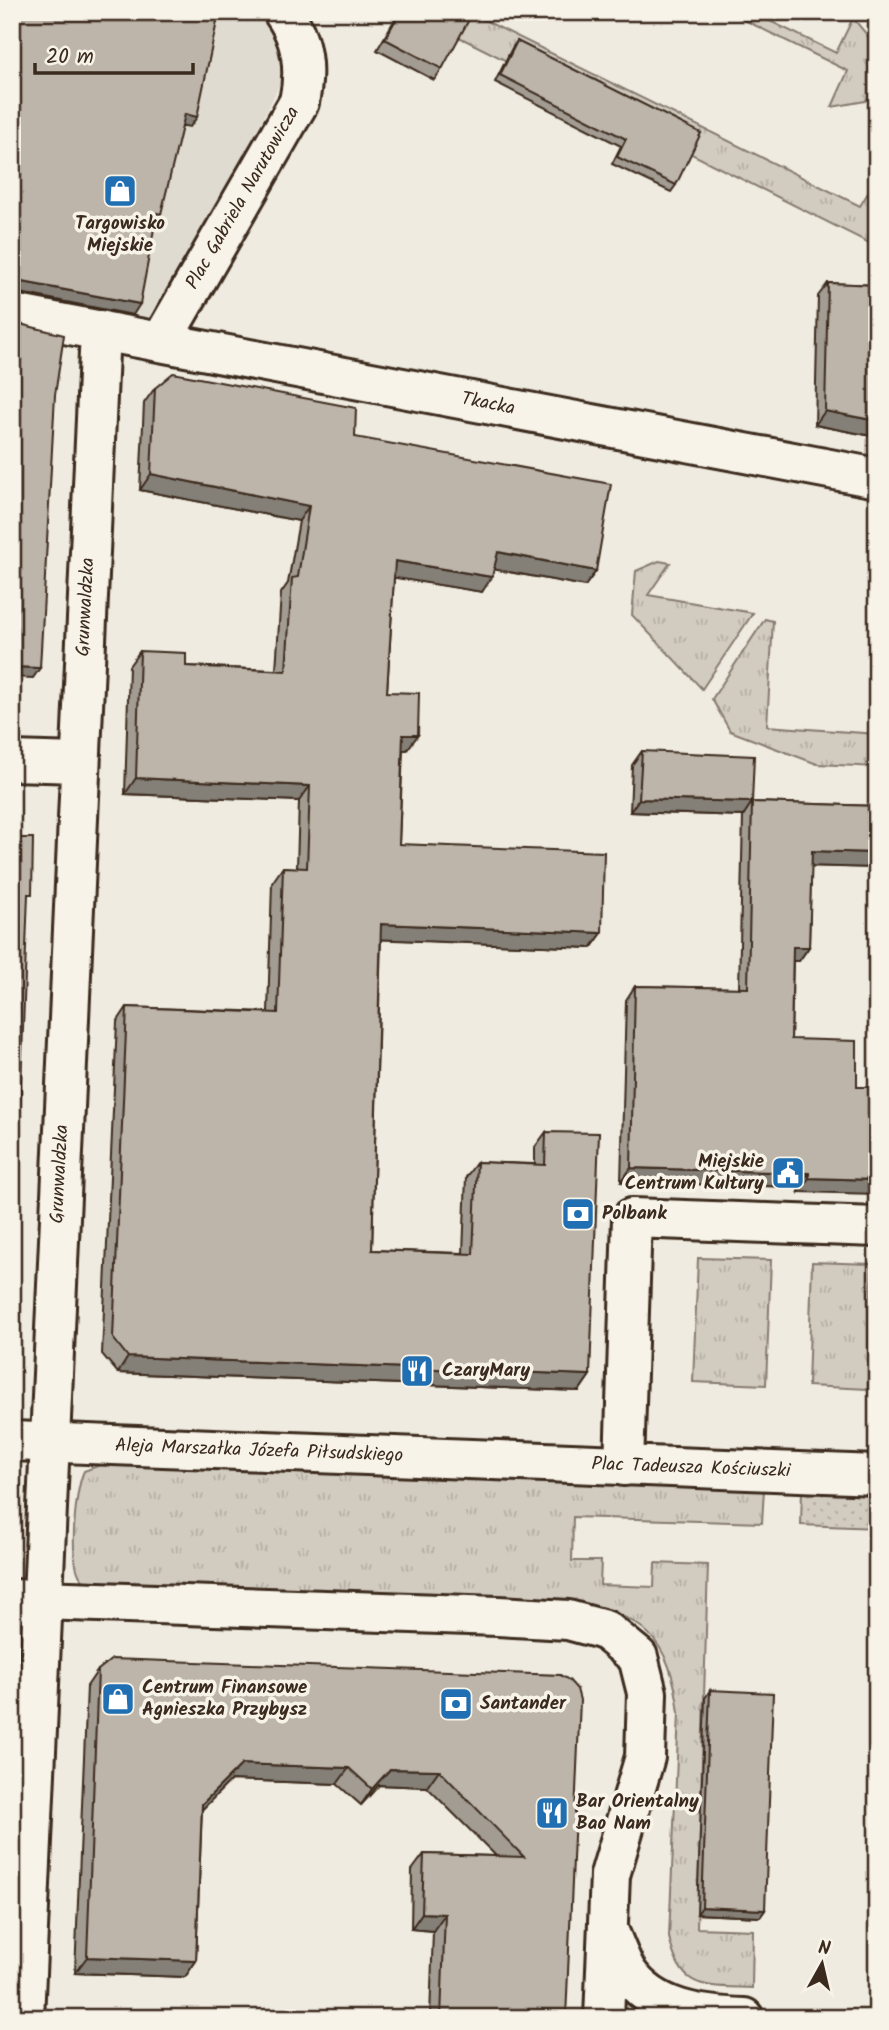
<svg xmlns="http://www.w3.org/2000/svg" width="889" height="2030" viewBox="0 0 889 2030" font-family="Kalam,sans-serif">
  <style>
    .built { fill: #e0dbd0 }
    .grass { fill: url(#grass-tufts); stroke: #867a6f; stroke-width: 2 }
    .garden { fill: url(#garden-dots); stroke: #867a6f; stroke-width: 2 }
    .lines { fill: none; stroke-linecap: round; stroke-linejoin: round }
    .street-casing { stroke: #3b2a1e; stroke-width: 44 }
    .secondary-casing { stroke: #3b2a1e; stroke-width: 44 }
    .street { stroke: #f7f3e8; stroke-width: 38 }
    .secondary { stroke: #f7f3e8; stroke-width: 38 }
    .wall { fill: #a39c92; stroke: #3b2a1e; stroke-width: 2 }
    .shaded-wall { fill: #847f77; stroke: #3b2a1e; stroke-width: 2 }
    .building { fill: #bdb5aa; stroke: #3b2a1e; stroke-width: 2 }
    .labels { text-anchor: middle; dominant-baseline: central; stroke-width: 7; stroke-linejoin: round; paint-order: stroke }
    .street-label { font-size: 19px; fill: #3b2a1e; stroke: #f7f3e8 }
    .poi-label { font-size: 19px; font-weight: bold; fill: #3b2a1e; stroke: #f7f3e8; text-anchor: start }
  </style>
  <defs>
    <pattern id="grass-tufts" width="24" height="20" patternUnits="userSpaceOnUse" patternTransform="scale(1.75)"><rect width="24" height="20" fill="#d1cbc0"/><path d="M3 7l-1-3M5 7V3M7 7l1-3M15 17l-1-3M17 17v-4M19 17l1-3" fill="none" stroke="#b4aea5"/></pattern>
    <pattern id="garden-dots" width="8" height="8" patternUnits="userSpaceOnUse" patternTransform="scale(1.75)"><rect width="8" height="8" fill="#d1cbc0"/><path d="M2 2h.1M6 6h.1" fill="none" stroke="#b4aea5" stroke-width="1.8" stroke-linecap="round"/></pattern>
  </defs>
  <rect width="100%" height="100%" fill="#efebe0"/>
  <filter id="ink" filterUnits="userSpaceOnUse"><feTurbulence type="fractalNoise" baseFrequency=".0143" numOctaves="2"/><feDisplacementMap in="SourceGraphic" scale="14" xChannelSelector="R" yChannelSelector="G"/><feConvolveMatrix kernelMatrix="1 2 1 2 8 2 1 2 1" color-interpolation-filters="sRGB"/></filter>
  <g filter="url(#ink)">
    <path class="built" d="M 12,12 L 259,12 L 273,29 L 283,58 L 279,86 L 163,322 L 12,297 Z"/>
    <path class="grass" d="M 468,12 L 860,206 L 877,178 L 877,247 L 429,22 Z
      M 728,12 L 751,12 L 836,53 L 853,18 L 877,47 L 877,92 L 865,101 L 832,107 L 848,71 Z
      M 659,561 L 670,563 L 648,595 L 753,613 L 702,689 L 632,615 L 636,571 Z
      M 765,619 L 773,621 L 767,726 L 877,734 L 877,767 L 817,764 L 730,731 L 712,699 Z
      M 698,1258 L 771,1260 L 766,1385 L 693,1382 Z
      M 812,1262 L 872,1264 L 868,1389 L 808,1386 Z
      M 103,1464 L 764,1489 L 762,1523 L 573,1517 L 572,1561 L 601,1561 L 600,1585 L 654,1587 L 655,1563 L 708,1565 L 697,1928 L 753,1930 L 752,1988 C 704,1986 680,1991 669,1937 L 679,1713 C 670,1638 644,1614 570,1602 L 95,1587 C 91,1585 84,1582 81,1578 C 68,1560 75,1490 84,1471 Z"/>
    <path class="garden" d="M 802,1490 L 877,1493 L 877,1528 L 801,1525 Z"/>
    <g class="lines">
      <defs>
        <path id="street" d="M 12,314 L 877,478
          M 162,340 L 299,102 C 306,70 303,40 283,12
          M 12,761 L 79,763
          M 624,1466 L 632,1218 L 877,1227
          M 24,2018 L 100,330"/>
        <path id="secondary" d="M 12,1441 L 877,1475
          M 12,1599 L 498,1616 L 568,1620 L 605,1630 L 638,1657 L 647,1693 L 645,1757 L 610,1875 L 604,2018
          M 609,1932 C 615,1945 620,1960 627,1972 C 654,2011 700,2016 744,2018"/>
      </defs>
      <use href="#street" class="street-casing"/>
      <use href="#secondary" class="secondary-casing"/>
      <use href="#street" class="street"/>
      <use href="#secondary" class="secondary"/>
    </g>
    <path class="wall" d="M 399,12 L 469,12 L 442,69 L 434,80 L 377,50 Z
      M 517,41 L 676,185 L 671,192 L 612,164 L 621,146 L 495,82 L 512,48 Z
      M 828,283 L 877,285 L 877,437 L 815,425 L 818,296 Z
      M 155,388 L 355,437 L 596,571 L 585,586 L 494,569 L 482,592 L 394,577 L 387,692 L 407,750 L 403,750 L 399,844 L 602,933 L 591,948 L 381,939 L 372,1250 L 463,1253 L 466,1177 L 477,1162 L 535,1164 L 535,1147 L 546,1132 L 590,1375 L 579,1391 L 118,1373 L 102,1354 L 117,1022 L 127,1007 L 268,1012 L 272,883 L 283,867 L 297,868 L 299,801 L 125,794 L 129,666 L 140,651 L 186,666 L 276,670 L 281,593 L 288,583 L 299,521 L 140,490 L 144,403 Z
      M 642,751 L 752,802 L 877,806 L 877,868 L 811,866 L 809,947 L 799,961 L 793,961 L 791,1039 L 857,1087 L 877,1087 L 799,1192 L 799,1187 L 621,1182 L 626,1000 L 635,986 L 739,988 L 743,816 L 630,812 L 632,765 Z
      M 98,1670 L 560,1675 L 566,2018 L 430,2018 L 433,1931 L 411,1929 L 412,1870 L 424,1854 L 496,1856 L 427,1787 L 379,1785 L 361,1805 L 337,1784 L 231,1780 L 202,1809 L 196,1961 L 185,1977 L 75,1973 L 87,1686 Z
      M 710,1690 L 765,1910 L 760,1917 L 697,1914 L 705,1698 Z"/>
    <path class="shaded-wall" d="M 185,114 L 197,117 L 190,127 L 178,125 Z
      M 23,282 L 140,304 L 133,315 L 15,292 L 12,293 L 12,283 Z
      M 825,411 L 877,421 L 877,437 L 815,425 Z
      M 151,474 L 309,506 L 299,521 L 140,490 Z
      M 498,552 L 596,571 L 585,586 L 487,568 Z
      M 395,561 L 492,577 L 482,592 L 384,576 Z
      M 12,667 L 40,668 L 33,678 L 12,677 Z
      M 403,735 L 418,735 L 407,750 L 393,750 Z
      M 136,778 L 310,786 L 299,801 L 125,794 Z
      M 639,799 L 752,802 L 743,816 L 630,812 Z
      M 812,851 L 877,853 L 877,868 L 802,866 Z
      M 381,924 L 602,933 L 591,948 L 371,939 Z
      M 793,947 L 809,947 L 799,961 L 783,961 Z
      M 631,1168 L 809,1173 L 799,1187 L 621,1182 Z
      M 809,1178 L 877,1180 L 877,1194 L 799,1192 Z
      M 128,1357 L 590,1375 L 579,1391 L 118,1373 Z
      M 242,1764 L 349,1768 L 337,1784 L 231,1780 L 191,1821 L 202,1804 Z
      M 390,1769 L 439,1770 L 427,1787 L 379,1785 L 361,1805 L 372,1789 Z
      M 702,1907 L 765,1910 L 760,1917 L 697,1914 Z
      M 422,1913 L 445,1914 L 433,1931 L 411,1929 Z
      M 87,1957 L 196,1961 L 185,1977 L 75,1973 Z"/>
    <path class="building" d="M 12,12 L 219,12 L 197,117 L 185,114 L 161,214 L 157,213 L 140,304 L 23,282 L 12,283 Z
      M 400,12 L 469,12 L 472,14 L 442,69 L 385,39 Z
      M 517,41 L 701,133 L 676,185 L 617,157 L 626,139 L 500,75 Z
      M 828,283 L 877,285 L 877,421 L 825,411 Z
      M 12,322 L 64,335 L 55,395 L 40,668 L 12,667 Z
      M 173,373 L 356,408 L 355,437 L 611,484 L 596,571 L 498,552 L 492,577 L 395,561 L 387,692 L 419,693 L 418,735 L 403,735 L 399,844 L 604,852 L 602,933 L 381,924 L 372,1250 L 473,1254 L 477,1162 L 545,1165 L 546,1132 L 599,1133 L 590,1375 L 128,1357 L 113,1338 L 127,1007 L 278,1013 L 283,867 L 307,868 L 310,786 L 136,778 L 140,651 L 186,653 L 186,666 L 286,671 L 292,578 L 298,577 L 309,506 L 151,474 L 155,388 Z
      M 642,751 L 754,756 L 752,802 L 639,799 Z
      M 752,802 L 877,806 L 877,853 L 812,851 L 809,947 L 793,947 L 791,1039 L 857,1041 L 857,1087 L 877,1087 L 877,1180 L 809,1178 L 809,1173 L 631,1168 L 635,986 L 748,988 Z
      M 12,838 L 33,838 L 32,894 L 28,894 L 12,1322 Z
      M 112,1659 L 560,1675 L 569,1680 L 577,1689 L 580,1700 L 566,2018 L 441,2018 L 445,1914 L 422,1913 L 424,1854 L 524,1857 L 439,1770 L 390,1769 L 372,1789 L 349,1768 L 242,1764 L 202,1804 L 196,1961 L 87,1957 L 98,1670 Z
      M 710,1690 L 773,1693 L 765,1910 L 702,1907 Z"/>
  </g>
  <defs>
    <symbol id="shop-square" viewBox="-11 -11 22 22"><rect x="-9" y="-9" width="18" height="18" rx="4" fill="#1f6fb2" stroke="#f7f3e8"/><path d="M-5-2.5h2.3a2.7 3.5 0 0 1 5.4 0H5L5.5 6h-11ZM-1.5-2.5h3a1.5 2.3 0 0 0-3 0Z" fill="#fff"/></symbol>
    <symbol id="civic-square" viewBox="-11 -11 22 22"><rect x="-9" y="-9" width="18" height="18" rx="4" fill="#1f6fb2" stroke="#f7f3e8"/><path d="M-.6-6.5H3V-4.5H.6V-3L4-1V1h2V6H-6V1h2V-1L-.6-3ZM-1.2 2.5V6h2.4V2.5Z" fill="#fff"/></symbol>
    <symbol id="bank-square" viewBox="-11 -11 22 22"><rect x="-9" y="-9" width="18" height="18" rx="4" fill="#1f6fb2" stroke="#f7f3e8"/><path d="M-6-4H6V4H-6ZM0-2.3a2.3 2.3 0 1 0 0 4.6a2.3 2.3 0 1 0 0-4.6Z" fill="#fff"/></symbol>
    <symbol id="restaurant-square" viewBox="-11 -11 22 22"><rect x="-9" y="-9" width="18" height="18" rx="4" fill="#1f6fb2" stroke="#f7f3e8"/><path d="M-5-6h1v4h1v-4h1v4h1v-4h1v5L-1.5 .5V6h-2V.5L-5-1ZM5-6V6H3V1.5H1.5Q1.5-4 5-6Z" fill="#fff"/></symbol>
  </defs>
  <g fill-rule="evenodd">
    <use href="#shop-square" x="101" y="172" width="38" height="38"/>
    <use href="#civic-square" x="769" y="1154" width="38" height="38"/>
    <use href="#bank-square" x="559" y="1195" width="38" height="38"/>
    <use href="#restaurant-square" x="398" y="1352" width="38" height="38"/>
    <use href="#shop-square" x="99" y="1680" width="38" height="38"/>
    <use href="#bank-square" x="437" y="1685" width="38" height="38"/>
    <use href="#restaurant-square" x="533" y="1794" width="38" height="38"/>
  </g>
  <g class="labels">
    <g class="street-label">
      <text transform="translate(243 198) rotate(-60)">Plac Gabriela Narutowicza</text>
      <text transform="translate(488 404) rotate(11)">Tkacka</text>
      <text transform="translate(86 607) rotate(-87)">Grunwaldzka</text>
      <text transform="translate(60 1174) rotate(-87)">Grunwaldzka</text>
      <text transform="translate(259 1451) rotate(2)">Aleja Marszałka Józefa Piłsudskiego</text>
      <text transform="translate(691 1468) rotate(2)">Plac Tadeusza Kościuszki</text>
    </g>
    <g class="poi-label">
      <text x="120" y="224" text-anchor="middle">Targowisko<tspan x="120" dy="22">Miejskie</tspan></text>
      <text x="764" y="1162" text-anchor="end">Miejskie<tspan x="764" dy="22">Centrum Kultury</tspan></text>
      <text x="602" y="1214">Polbank</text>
      <text x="442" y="1371">CzaryMary</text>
      <text x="142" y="1688">Centrum Finansowe<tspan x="142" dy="22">Agnieszka Przybysz</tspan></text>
      <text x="480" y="1704">Santander</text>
      <text x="576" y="1802">Bar Orientalny<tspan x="576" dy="22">Bao Nam</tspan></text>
    </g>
  </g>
  <rect width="889" height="2030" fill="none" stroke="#f7f3e8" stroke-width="42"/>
  <rect x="21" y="21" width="847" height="1988" fill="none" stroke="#3b2a1e" stroke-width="2.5" filter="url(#ink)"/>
  <g transform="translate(822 1964) rotate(8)" stroke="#f7f3e8" stroke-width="5" paint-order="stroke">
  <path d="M0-5L12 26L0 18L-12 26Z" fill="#3b2a1e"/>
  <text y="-10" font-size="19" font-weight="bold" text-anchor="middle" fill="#3b2a1e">N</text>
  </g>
  <path d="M35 63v10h158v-10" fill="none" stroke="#3b2a1e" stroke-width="3.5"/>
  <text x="46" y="63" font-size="21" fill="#3b2a1e" stroke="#f7f3e8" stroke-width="5" paint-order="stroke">20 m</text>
</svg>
